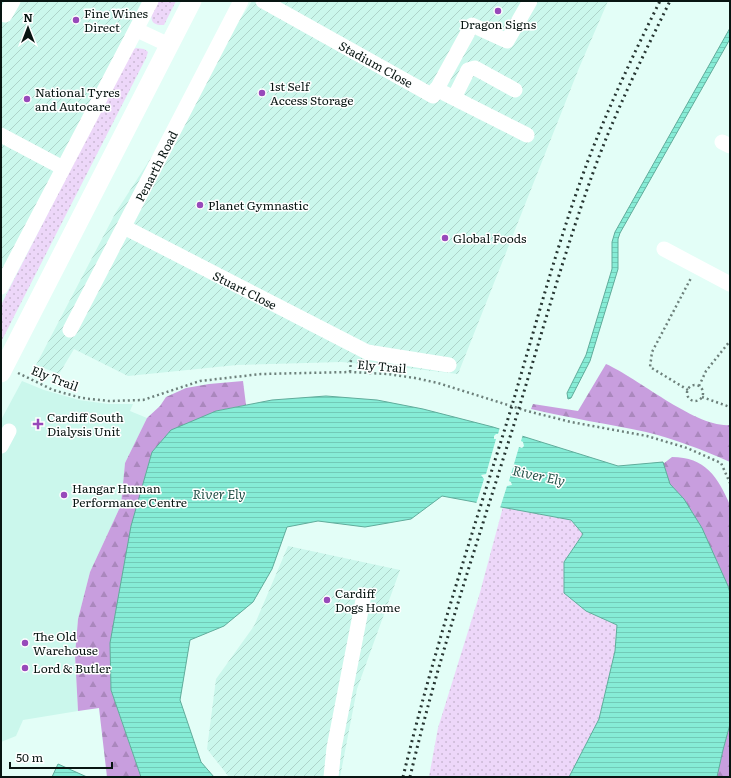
<svg xmlns="http://www.w3.org/2000/svg" width="731" height="778" viewBox="0 0 731 778" font-family="Literata,serif">
  <style>
    .built { fill: #cbf7ec }
    .industrial { fill: url(#industrial-furrows) }
    .grass { fill: url(#grass-dots) }
    .forest { fill: url(#forest-firs) }
    .water { fill: url(#water-rules); stroke: #60ac9b }
    .pier { fill: #e3fef7 }
    .lines { fill: none; stroke-linecap: round; stroke-linejoin: round }
    .path { stroke: #6d807b; stroke-width: 2.5; stroke-dasharray: 2 3; stroke-linecap: butt }
    .minor { stroke: #fff; stroke-width: 15 }
    .major { stroke: #fff; stroke-width: 19 }
    .rail { stroke: #263531; stroke-width: 3; stroke-dasharray: 2 4; stroke-linecap: butt }
    .poi-dot { fill: #9849ba; stroke: #fff; stroke-width: 1.5 }
    .labels { text-anchor: middle; dominant-baseline: central; stroke-width: 3; stroke-linejoin: round; paint-order: stroke }
    .poi-label { font-size: 12px; fill: #081512; stroke: #fff; text-anchor: start }
    .street-label { font-size: 12px; fill: #081512; stroke: #fff }
    .water-label { font-size: 13px; font-style: italic; fill: #255249; stroke: #fff }
  </style>
  <defs>
    <pattern id="industrial-furrows" width="10" height="10" patternUnits="userSpaceOnUse"><rect width="10" height="10" fill="#cbf7ec"/><path d="M-1 1l2-2M0 10L10 0M9 11l2-2" fill="none" stroke="#add3c9"/></pattern>
    <pattern id="grass-dots" width="8" height="8" patternUnits="userSpaceOnUse"><rect width="8" height="8" fill="#edd7f9"/><path d="M2 2h.1M6 6h.1" fill="none" stroke="#cab8d4" stroke-width="1.8" stroke-linecap="round"/></pattern>
    <pattern id="forest-firs" width="22" height="20" patternUnits="userSpaceOnUse"><rect width="22" height="20" fill="#c89ede"/><path d="M5 1l3.5 6h-7zM16 11l3.5 6h-7z" fill="#aa87bd"/></pattern>
    <pattern id="water-rules" width="6" height="5" patternUnits="userSpaceOnUse"><rect width="6" height="5" fill="#86ecd6"/><path d="M0 2.5h6" fill="none" stroke="#72cab7"/></pattern>
  </defs>
  <rect width="100%" height="100%" fill="#e3fef7"/>
  <path class="built" d="M 22,381 L 44,390 L 79,400 L 108,404 L 133,404 L 130,411 L 147,418 L 125,463 L 121,505 L 90,572 L 78,619 L 75,655 L 78,711 L 23,720 L 16,736 L 1,742 L 1,420 Z"/>
  <path class="industrial" d="M 1,1 L 142,1 L 1,283 Z
    M 252,1 L 608,1 L 579,68 L 458,374 L 399,367 L 341,362 L 237,365 L 128,376 L 74,349 L 59,374 L 36,365 L 116,212 Z
    M 288,546 L 400,570 L 357,689 L 340,777 L 229,777 L 207,749 L 216,679 L 254,626 Z"/>
  <path class="grass" d="M 157,1 L 176,1 L 164,25 C 145,26 152,11 157,1 Z
    M 136,48 L 144,49 L 148,52 L 146,58 L 1,342 L 1,305 L 131,51 Z
    M 503,507 L 571,520 L 583,534 L 564,562 L 586,611 L 617,625 L 615,651 L 599,719 L 569,777 L 429,777 L 438,728 L 479,596 Z"/>
  <path class="forest" d="M 606,364 C 638,378 696,428 730,425 L 730,462 C 703,450 675,439 646,432 C 608,424 569,418 531,409 L 533,404 L 578,411 Z
    M 243,381 L 246,405 L 216,411 L 110,643 L 111,690 L 141,777 L 107,777 L 99,708 L 78,711 L 75,655 L 78,619 L 90,572 L 121,505 L 125,463 L 147,418 L 160,406 L 166,397 L 186,388 L 209,384 Z
    M 672,457 C 705,457 718,477 730,505 L 730,613 L 671,490 L 663,464 Z
    M 730,694 L 730,777 L 711,777 Z"/>
  <path class="water" d="M 730,28 L 730,39 L 620,233 L 618,239 L 618,269 L 590,361 L 571,398 L 568,399 L 567,393 L 586,355 L 612,269 L 612,242 L 615,232 Z
    M 326,396 L 377,400 L 423,409 L 493,427 L 618,466 L 663,462 L 670,484 L 684,499 L 702,528 L 728,586 L 730,593 L 730,724 L 723,750 L 717,777 L 569,777 L 599,719 L 615,651 L 617,625 L 586,611 L 564,593 L 564,562 L 583,534 L 571,520 L 442,496 L 411,519 L 365,527 L 318,521 L 287,527 L 272,569 L 253,602 L 224,626 L 190,640 L 180,700 L 201,762 L 214,777 L 141,777 L 111,690 L 110,643 L 131,526 L 152,452 L 171,430 L 216,411 L 272,400 Z
    M 58,764 L 87,777 L 52,777 Z"/>
  <path class="pier" d="M 500,427 L 523,434 L 521,441 L 523,442 L 524,446 L 522,448 L 519,447 L 509,481 L 511,482 L 512,485 L 507,486 L 500,508 L 476,504 L 484,479 L 481,475 L 486,474 L 496,439 L 494,439 L 494,436 L 496,434 L 498,434 Z"/>
  <g class="lines">
    <path class="path" d="M 350,372 L 351,359
      M 18,373 L 53,390 L 82,398 L 109,401 L 143,400 L 200,381 L 261,374 L 350,372 L 388,374 L 415,378 L 438,383 L 527,411 L 571,422 L 647,436 L 687,448 L 721,463 L 730,483
      M687 393a8 8 0 1 1 16 0a8 8 0 1 1-16 0Z
      M 699,386 L 706,371 L 730,341
      M 688,390 L 650,367 L 652,352 L 691,278
      M 702,397 L 730,407"/>
    <path class="minor" d="M 263,1 L 433,96 L 472,25 L 507,41 L 530,1
      M 5,15 L 13,1
      M 137,30 L 169,45
      M 436,89 L 527,135
      M 454,98 L 468,70 L 475,68 L 515,90
      M 1,135 L 63,168
      M 722,142 L 730,146
      M 124,227 L 367,352 L 449,365
      M 664,249 L 730,284
      M 1,287 L 151,1
      M 70,330 L 241,1
      M 1,446 L 9,431
      M 331,777 L 334,748 L 364,595"/>
    <path class="major" d="M 1,373 L 192,1"/>
    <path class="rail" d="M 403,777 C 432,657 470,540 507,422 C 533,336 555,250 586,166 C 607,110 633,55 660,1
      M 410,777 C 437,662 475,550 510,437 C 538,348 562,258 594,170 C 615,112 643,56 670,1"/>
  </g>
  <g class="poi-dot">
    <circle cx="498" cy="11" r="4"/>
    <circle cx="76" cy="20" r="4"/>
    <circle cx="262" cy="93" r="4"/>
    <circle cx="27" cy="99" r="4"/>
    <circle cx="200" cy="205" r="4"/>
    <circle cx="445" cy="238" r="4"/>
    <path d="M36 418h4v4h4v4h-4v4h-4v-4h-4v-4h4z"/>
    <circle cx="64" cy="495" r="4"/>
    <circle cx="327" cy="600" r="4"/>
    <circle cx="25" cy="643" r="4"/>
    <circle cx="25" cy="668" r="4"/>
  </g>
  <g class="labels">
    <g class="poi-label">
      <text x="84" y="13">Fine Wines<tspan x="84" dy="14">Direct</tspan></text>
      <text x="498" y="24" text-anchor="middle">Dragon Signs</text>
      <text x="270" y="86">1st Self<tspan x="270" dy="14">Access Storage</tspan></text>
      <text x="35" y="92">National Tyres<tspan x="35" dy="14">and Autocare</tspan></text>
      <text x="208" y="205">Planet Gymnastic</text>
      <text x="453" y="238">Global Foods</text>
      <text x="47" y="417">Cardiff South<tspan x="47" dy="14">Dialysis Unit</tspan></text>
      <text x="72" y="488">Hangar Human<tspan x="72" dy="14">Performance Centre</tspan></text>
      <text x="335" y="593">Cardiff<tspan x="335" dy="14">Dogs Home</tspan></text>
      <text x="33" y="636">The Old<tspan x="33" dy="14">Warehouse</tspan></text>
      <text x="33" y="668">Lord &amp; Butler</text>
    </g>
    <g class="street-label">
      <text transform="translate(376 64) rotate(29)">Stadium Close</text>
      <text transform="translate(156 166) rotate(-63)">Penarth Road</text>
      <text transform="translate(245 290) rotate(27)">Stuart Close</text>
      <text transform="translate(382 366) rotate(5)">Ely Trail</text>
      <text transform="translate(55 378) rotate(21)">Ely Trail</text>
    </g>
    <g class="water-label">
      <text transform="translate(539 475) rotate(12)">River Ely</text>
      <text x="219" y="493">River Ely</text>
    </g>
  </g>
  <rect width="731" height="778" fill="none" stroke="#081512" stroke-width="4"/>
  <g transform="translate(28 28)" stroke="#ffffff" stroke-width="3" paint-order="stroke">
  <path d="M0-3L7 15L0 10L-7 15Z" fill="#081512"/>
  <text y="-6" font-size="11" font-weight="bold" text-anchor="middle" fill="#081512">N</text>
  </g>
  <path d="M10 762v6h102v-6" fill="none" stroke="#081512" stroke-width="2"/>
  <text x="16" y="762" font-size="12" fill="#081512" stroke="#ffffff" stroke-width="3" paint-order="stroke">50 m</text>
</svg>
